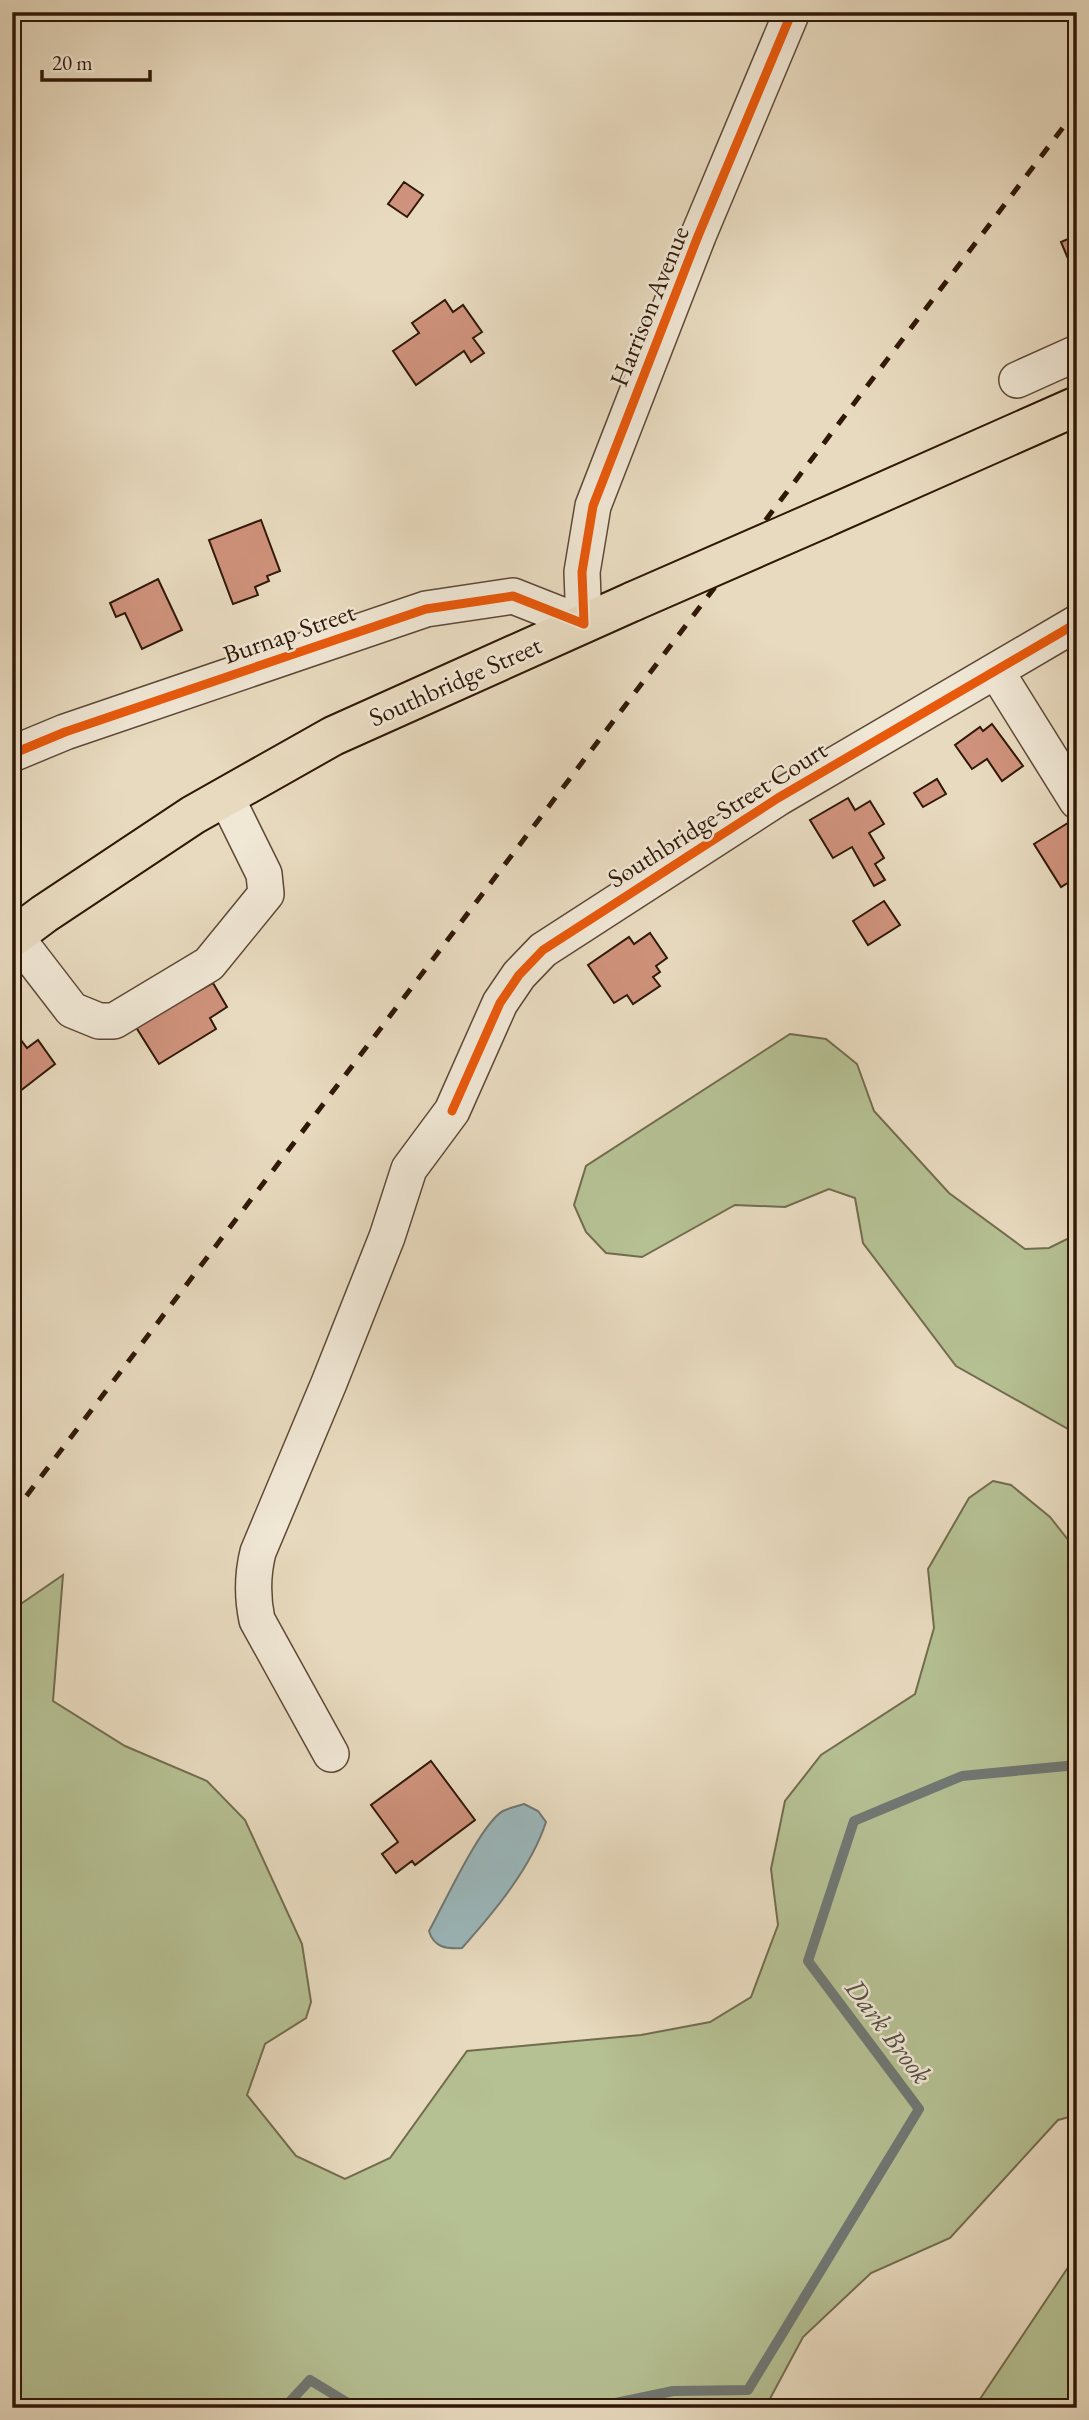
<svg xmlns="http://www.w3.org/2000/svg" width="1089" height="2420" viewBox="0 0 1089 2420" font-family="'EB Garamond',serif">
  <style>
    .green { fill: #b5c093; stroke: #726c4e; stroke-width: 2 }
    .water { fill: #9bb8bc; stroke: #707874; stroke-width: 2 }
    .lines { fill: none; stroke-linecap: round; stroke-linejoin: round }
    .stream { stroke: #707874; stroke-width: 10 }
    .building { fill: #cf927c; stroke: #301808; stroke-width: 2 }
    .minor-casing { stroke: #5e4836; stroke-width: 38 }
    .major-casing { stroke: #301808; stroke-width: 42 }
    .minor { stroke: #f0e7d5; stroke-width: 35 }
    .major { stroke: #e8dabf; stroke-width: 38 }
    .rail { stroke: #301808; stroke-width: 5; stroke-dasharray: 12 12; stroke-linecap: butt }
    .major-bridge-casing { stroke: #301808; stroke-width: 42; stroke-linecap: butt }
    .major-bridge { stroke: #e8dabf; stroke-width: 38 }
    .cycleway-casing { stroke: #f0e7d5; stroke-width: 13 }
    .cycleway { stroke: #e8590c; stroke-width: 9 }
    .labels { text-anchor: middle; dominant-baseline: central; stroke-width: 5; stroke-linejoin: round; paint-order: stroke }
    .street-label { font-size: 26px; fill: #301808; stroke: #f0e7d5 }
    .water-label { font-size: 28px; font-style: italic; fill: #555047; stroke: #f0e7d5 }
  </style>
  <rect width="100%" height="100%" fill="#e8dabf"/>
  <filter id="stains"><feTurbulence type="fractalNoise" baseFrequency=".00286" numOctaves="4"/><feColorMatrix values="0 0 0 0 .2 0 0 0 0 .09 0 0 0 0 .02 0 0 0 .5 -.17"/></filter>
  <radialGradient id="worn" r=".72"><stop offset=".6" stop-color="#630" stop-opacity="0"/><stop offset="1" stop-color="#630" stop-opacity=".3"/></radialGradient>
  <path class="green" d="M 790,1034 L 826,1039 L 857,1064 L 874,1111 L 949,1193 L 1025,1249 L 1049,1248 L 1077,1234 L 1077,1434 L 956,1366 L 863,1243 L 855,1198 L 829,1189 L 785,1207 L 735,1205 L 642,1257 L 606,1253 L 586,1232 L 574,1205 L 586,1166 Z
    M 993,1481 L 1011,1485 L 1050,1517 L 1069,1541 L 1077,1544 L 1077,2115 L 1058,2120 L 950,2238 L 871,2273 L 803,2337 L 765,2408 L 12,2408 L 12,1610 L 63,1575 L 53,1701 L 125,1746 L 207,1781 L 245,1820 L 302,1944 L 311,2002 L 306,2018 L 265,2044 L 247,2095 L 296,2156 L 345,2179 L 390,2158 L 467,2051 L 641,2035 L 710,2022 L 751,1997 L 778,1925 L 771,1869 L 785,1801 L 821,1755 L 915,1694 L 934,1628 L 928,1569 L 969,1498 Z
    M 1077,2254 L 1077,2408 L 974,2408 Z"/>
  <path class="water" d="M 524,1804 L 538,1811 L 546,1822 C 531,1868 494,1912 462,1948 C 447,1949 434,1948 429,1931 C 443,1906 481,1823 503,1811 C 509,1808 517,1806 524,1804 Z"/>
  <g class="lines">
    <path class="stream" d="M 284,2408 L 310,2380 L 356,2408
      M 592,2408 L 673,2391 L 748,2390 L 919,2109 L 808,1961 L 854,1821 L 962,1776 L 1077,1765"/>
  </g>
  <path class="building" d="M 404,182 L 423,195 L 407,217 L 388,204 Z
    M 1077,235 L 1077,280 L 1061,242 Z
    M 445,300 L 453,312 L 463,305 L 482,332 L 473,338 L 484,353 L 471,362 L 464,351 L 416,385 L 393,351 L 419,333 L 412,323 Z
    M 261,520 L 280,571 L 267,576 L 269,581 L 255,587 L 258,595 L 233,604 L 209,540 Z
    M 158,579 L 182,630 L 142,649 L 125,613 L 116,617 L 110,603 Z
    M 992,724 L 1023,766 L 1002,781 L 987,759 L 972,769 L 955,745 L 980,727 L 983,731 Z
    M 937,779 L 946,794 L 923,807 L 914,793 Z
    M 848,798 L 855,810 L 870,801 L 884,824 L 869,833 L 884,858 L 875,864 L 885,880 L 874,886 L 852,847 L 833,858 L 810,820 Z
    M 1071,821 L 1077,830 L 1077,877 L 1061,887 L 1034,844 Z
    M 884,901 L 900,925 L 868,945 L 853,921 Z
    M 650,933 L 667,958 L 656,966 L 660,972 L 653,977 L 660,986 L 633,1004 L 627,995 L 614,1003 L 588,965 L 629,937 L 634,944 Z
    M 213,983 L 227,1007 L 210,1018 L 216,1029 L 159,1064 L 134,1024 L 194,987 L 197,992 Z
    M 15,1032 L 27,1048 L 38,1040 L 55,1064 L 15,1095 L 12,1092 L 12,1033 Z
    M 431,1761 L 475,1820 L 415,1865 L 412,1861 L 396,1873 L 382,1854 L 398,1842 L 371,1805 Z"/>
  <g class="lines">
    <defs>
      <path id="minor" d="M 1017,380 L 1077,353
        M 996,671 L 1077,801
        M 12,754 L 65,732 L 426,609 L 513,596 L 584,624 L 582,572 L 593,506 L 698,236 L 792,12
        M 15,936 L 72,1010 L 99,1021 L 114,1021 L 209,964 L 266,894 L 264,874 L 226,797
        M 331,1754 L 257,1620 C 252,1596 252,1576 258,1552 L 329,1383 L 387,1237 L 409,1169 L 452,1111 L 500,1003 L 519,975 L 543,950 L 778,798 L 1077,623"/>
      <path id="major" d="M 824,518 L 1077,406
        M 12,938 L 44,914 L 193,815 L 333,736 L 634,601"/>
    </defs>
    <use href="#minor" class="minor-casing"/>
    <use href="#major" class="major-casing"/>
    <use href="#minor" class="minor"/>
    <use href="#major" class="major"/>
    <path class="rail" d="M 12,1515 L 1077,109"/>
    <defs>
      <path id="major-bridge" d="M 634,601 L 824,518"/>
    </defs>
    <use href="#major-bridge" class="major-bridge-casing"/>
    <use href="#major-bridge" class="major-bridge"/>
    <defs>
      <path id="cycleway" d="M 12,754 L 65,732 L 426,609 L 513,596 L 584,624 L 582,572 L 593,506 L 698,236 L 792,12
        M 452,1111 L 500,1003 L 519,975 L 543,950 L 778,798 L 1077,623"/>
    </defs>
    <use href="#cycleway" class="cycleway-casing"/>
    <use href="#cycleway" class="cycleway"/>
  </g>
  <g class="labels">
    <g class="street-label">
      <text transform="translate(649 306) rotate(-68)">Harrison Avenue</text>
      <text transform="translate(289 633) rotate(-19)">Burnap Street</text>
      <text transform="translate(455 681) rotate(-24)">Southbridge Street</text>
      <text transform="translate(717 814) rotate(-32)">Southbridge Street Court</text>
    </g>
    <g class="water-label">
      <text transform="translate(889 2031) rotate(53)">Dark Brook</text>
    </g>
  </g>
  <rect width="1089" height="2420" fill="none" stroke="#e8dabf" stroke-width="42"/>
  <rect x="14" y="14" width="1061" height="2392" fill="none" stroke="#301808" stroke-width="3.5"/>
  <rect x="21" y="21" width="1047" height="2378" fill="none" stroke="#301808" stroke-width="2"/>
  <path d="M42 70v10h108v-10" fill="none" stroke="#301808" stroke-width="3.5"/>
  <text x="52" y="70" font-size="21" fill="#301808" stroke="#f0e7d5" stroke-width="5" paint-order="stroke">20 m</text>
  <rect width="100%" height="100%" filter="url(#stains)"/>
  <rect width="100%" height="100%" fill="url(#worn)"/>
</svg>
